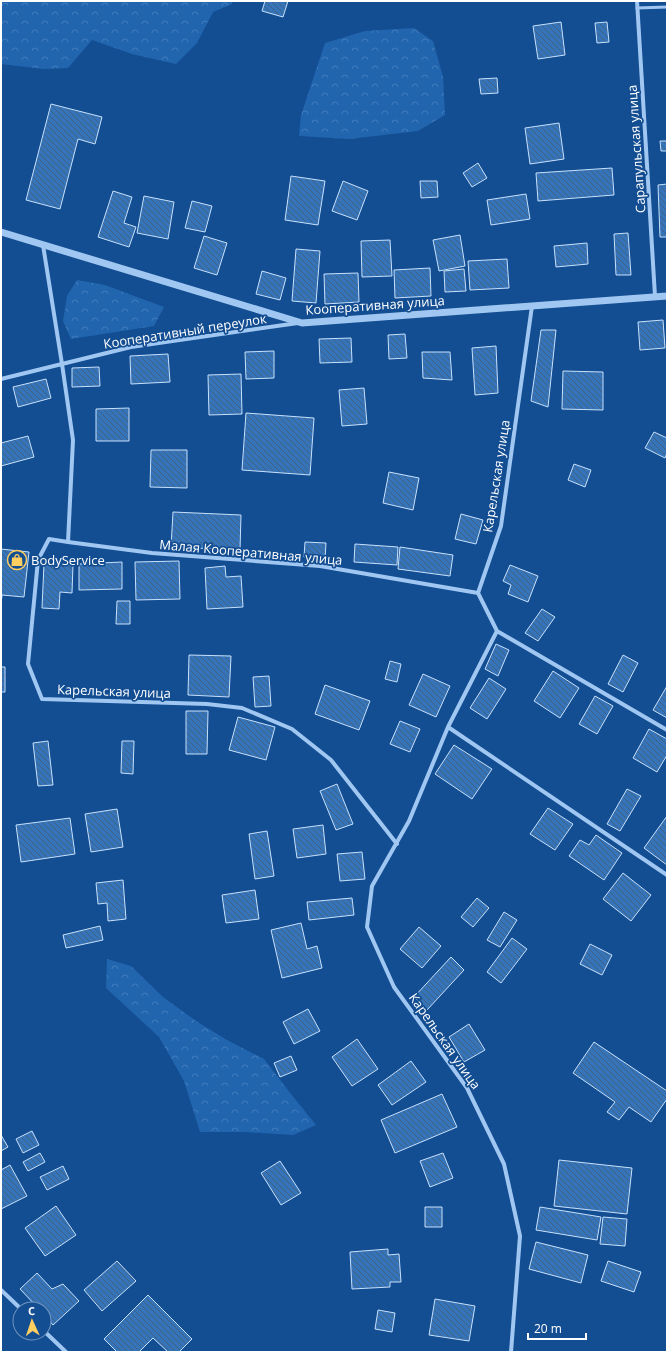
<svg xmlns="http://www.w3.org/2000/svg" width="668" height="1353" viewBox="0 0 668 1353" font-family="'Open Sans',sans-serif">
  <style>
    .forest { fill: url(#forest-crowns) }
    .building { fill: url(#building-back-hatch); stroke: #c7e1fd }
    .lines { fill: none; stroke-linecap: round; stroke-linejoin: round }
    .service { stroke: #a0c7f2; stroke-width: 3 }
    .minor { stroke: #a0c7f2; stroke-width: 4 }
    .tertiary { stroke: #a0c7f2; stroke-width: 7 }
    .labels { text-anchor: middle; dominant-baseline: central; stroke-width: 3.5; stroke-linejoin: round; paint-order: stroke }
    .street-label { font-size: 13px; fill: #fff; stroke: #134d92 }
    .poi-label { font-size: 13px; fill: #fff; stroke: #134d92; text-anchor: start }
  </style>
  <defs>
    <pattern id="forest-crowns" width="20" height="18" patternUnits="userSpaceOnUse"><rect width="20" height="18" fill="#2165af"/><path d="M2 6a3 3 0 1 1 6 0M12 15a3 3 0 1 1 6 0" fill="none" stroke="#427cbb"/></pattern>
    <pattern id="building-back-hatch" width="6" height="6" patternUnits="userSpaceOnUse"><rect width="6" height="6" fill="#3674b9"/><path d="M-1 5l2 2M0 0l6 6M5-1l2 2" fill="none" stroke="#416082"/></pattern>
  </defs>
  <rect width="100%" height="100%" fill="#134d92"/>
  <path class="forest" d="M 1,1 L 232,1 L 232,4 L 213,12 L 197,43 L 176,64 L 132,54 L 92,40 L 68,68 L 44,69 L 1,64 Z
    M 414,28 L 433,41 L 443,77 L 445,115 L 418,131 L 349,139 L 299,136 L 301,115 L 325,43 L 365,31 Z
    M 77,280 L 105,285 L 164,307 L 154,326 L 71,339 L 63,321 L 67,296 Z
    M 107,959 L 131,966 L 163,997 L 196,1021 L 227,1040 L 264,1059 L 291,1094 L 316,1125 L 293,1135 L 245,1132 L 200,1132 L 184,1081 L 159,1037 L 106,988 Z"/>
  <path class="building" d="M 265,1 L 288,1 L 283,17 L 262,11 Z
    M 561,22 L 565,55 L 538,59 L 533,26 Z
    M 607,22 L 609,42 L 597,43 L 595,23 Z
    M 497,78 L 498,93 L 481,94 L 479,79 Z
    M 51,104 L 102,117 L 95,144 L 78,139 L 60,209 L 26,200 Z
    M 559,123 L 564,159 L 530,164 L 525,128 Z
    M 660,141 L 667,141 L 667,151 L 661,151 Z
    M 478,163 L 487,178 L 472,187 L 463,173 Z
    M 612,168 L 614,195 L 538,201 L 536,173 Z
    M 291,176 L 325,181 L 318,225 L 285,220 Z
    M 343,181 L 368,191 L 357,220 L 332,211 Z
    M 420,181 L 437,181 L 438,197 L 421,198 Z
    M 667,184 L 667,237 L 660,237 L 658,185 Z
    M 113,191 L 132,197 L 124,223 L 136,227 L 129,247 L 98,237 Z
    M 526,194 L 530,219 L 491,225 L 487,200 Z
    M 144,196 L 174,202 L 168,239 L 137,233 Z
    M 192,201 L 212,206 L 205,232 L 185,228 Z
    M 628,233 L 631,275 L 616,275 L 614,234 Z
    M 460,235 L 465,266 L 439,271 L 433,240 Z
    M 204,236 L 227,243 L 217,275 L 194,268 Z
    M 390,240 L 392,276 L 362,277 L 361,241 Z
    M 587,243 L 588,264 L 556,267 L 554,246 Z
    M 296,249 L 320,251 L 316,303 L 292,301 Z
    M 507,259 L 509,288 L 470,290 L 468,261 Z
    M 430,268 L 431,296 L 395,298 L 394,270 Z
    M 464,269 L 466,291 L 445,292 L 444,271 Z
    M 262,271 L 286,278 L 280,300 L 256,294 Z
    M 358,273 L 359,302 L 325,304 L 324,274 Z
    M 663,320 L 665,348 L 640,350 L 638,322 Z
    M 541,330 L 556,330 L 548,407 L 531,401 Z
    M 405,334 L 407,358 L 389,359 L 388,335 Z
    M 351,338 L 352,362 L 320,363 L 319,339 Z
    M 496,346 L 498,393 L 475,395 L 472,348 Z
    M 274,351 L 274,378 L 246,379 L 245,352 Z
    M 422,352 L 450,352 L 452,380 L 423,378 Z
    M 168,354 L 170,382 L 131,384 L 130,356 Z
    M 99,367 L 100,386 L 72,387 L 72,368 Z
    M 563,371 L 603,372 L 603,410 L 562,409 Z
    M 241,374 L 242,414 L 209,415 L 208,375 Z
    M 46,379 L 51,398 L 18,407 L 13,387 Z
    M 364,388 L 367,424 L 342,426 L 339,390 Z
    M 129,408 L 129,441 L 96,441 L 96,409 Z
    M 246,413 L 314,418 L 310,475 L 242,470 Z
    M 654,432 L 667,438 L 667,453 L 665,458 L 645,448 Z
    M 28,436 L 34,457 L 1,466 L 1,443 Z
    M 151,450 L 187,450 L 187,488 L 150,487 Z
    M 574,464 L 591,470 L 585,487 L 568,480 Z
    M 389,472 L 419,478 L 413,510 L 383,503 Z
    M 173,512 L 241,515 L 240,550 L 171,547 Z
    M 461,514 L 483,520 L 476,544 L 455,539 Z
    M 305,542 L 326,543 L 325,559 L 304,557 Z
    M 355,544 L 398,547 L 397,565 L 354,562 Z
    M 400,547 L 453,555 L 450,576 L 398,569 Z
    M 1,549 L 29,552 L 24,597 L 2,595 L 1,605 Z
    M 179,561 L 180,599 L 136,600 L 135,562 Z
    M 122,562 L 122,589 L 79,590 L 79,564 Z
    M 44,564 L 73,565 L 72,593 L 60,592 L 59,609 L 42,608 Z
    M 510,565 L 538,576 L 528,602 L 508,594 L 511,585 L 503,581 Z
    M 225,566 L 226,577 L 241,576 L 243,607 L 207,609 L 205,568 Z
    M 117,601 L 130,601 L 130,624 L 116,624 Z
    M 542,609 L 555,617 L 538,641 L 525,633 Z
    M 496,644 L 509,650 L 498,676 L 485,669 Z
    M 189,655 L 231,656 L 229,697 L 188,695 Z
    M 623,655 L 638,663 L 623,692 L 608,684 Z
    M 390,661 L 401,664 L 397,682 L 385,679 Z
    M 1,667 L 5,667 L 5,692 L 1,692 Z
    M 553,671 L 579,688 L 560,718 L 534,701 Z
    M 423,674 L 450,686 L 436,717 L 409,705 Z
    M 269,676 L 271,706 L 255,707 L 253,677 Z
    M 489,678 L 506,689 L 487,719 L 470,708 Z
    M 325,685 L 370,701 L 359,730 L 315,714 Z
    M 667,686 L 667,718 L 653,710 Z
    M 595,696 L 613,706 L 597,734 L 579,724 Z
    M 186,711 L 208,711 L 207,754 L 186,754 Z
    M 238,717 L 275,727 L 266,760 L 229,750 Z
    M 400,721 L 420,729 L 410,752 L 390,744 Z
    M 649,729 L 667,739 L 667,755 L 657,772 L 633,758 Z
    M 48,741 L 53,785 L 38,786 L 33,743 Z
    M 122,741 L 134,741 L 133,774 L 121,773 Z
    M 454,745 L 492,769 L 472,799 L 435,774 Z
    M 337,784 L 353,824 L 336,830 L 320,791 Z
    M 627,789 L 641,796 L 620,831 L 607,824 Z
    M 548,808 L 573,824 L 555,850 L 530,834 Z
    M 117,809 L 123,847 L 91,852 L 85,814 Z
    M 667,816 L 667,865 L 644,848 Z
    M 70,818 L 75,854 L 21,862 L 16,825 Z
    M 323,825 L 326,854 L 297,858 L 293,829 Z
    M 267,831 L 274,876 L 255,879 L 249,834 Z
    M 596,835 L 622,853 L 604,880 L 569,856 L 580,840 L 589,845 Z
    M 362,852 L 365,879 L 340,881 L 337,854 Z
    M 623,873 L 651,895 L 631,921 L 603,899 Z
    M 123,880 L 126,919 L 108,921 L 107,903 L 98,904 L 96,883 Z
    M 255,890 L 259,919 L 226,923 L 222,895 Z
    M 352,898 L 354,915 L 309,920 L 307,902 Z
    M 477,898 L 489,908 L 473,927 L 461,917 Z
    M 504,912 L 517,920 L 500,947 L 487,940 Z
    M 301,923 L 307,949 L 317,946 L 322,968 L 282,978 L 271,930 Z
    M 100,926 L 103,940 L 66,948 L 63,935 Z
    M 419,927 L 441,946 L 422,968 L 400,949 Z
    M 512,938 L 527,949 L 501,983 L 487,972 Z
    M 590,944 L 612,955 L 602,975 L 580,964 Z
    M 451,957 L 464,970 L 427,1010 L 414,997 Z
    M 308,1009 L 320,1031 L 294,1044 L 283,1022 Z
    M 469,1024 L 485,1050 L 464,1062 L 449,1037 Z
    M 357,1039 L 378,1069 L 352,1086 L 332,1057 Z
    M 594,1042 L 667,1091 L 667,1099 L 651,1122 L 629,1107 L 619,1120 L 607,1112 L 615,1102 L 573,1073 Z
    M 291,1056 L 297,1070 L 280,1077 L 274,1063 Z
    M 411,1061 L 426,1082 L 392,1105 L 378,1085 Z
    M 442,1094 L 457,1127 L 395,1153 L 381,1120 Z
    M 32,1131 L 39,1145 L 23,1153 L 16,1139 Z
    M 1,1135 L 8,1147 L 1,1151 Z
    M 40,1153 L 45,1162 L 28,1171 L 23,1162 Z
    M 443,1153 L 453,1178 L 430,1187 L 420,1161 Z
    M 559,1160 L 632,1168 L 627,1214 L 554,1206 Z
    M 280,1161 L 301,1193 L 281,1205 L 261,1173 Z
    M 10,1165 L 27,1196 L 1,1209 L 1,1170 Z
    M 63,1166 L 69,1179 L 47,1190 L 40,1177 Z
    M 56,1206 L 76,1235 L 45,1256 L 25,1228 Z
    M 425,1207 L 442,1207 L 442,1227 L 425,1227 Z
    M 540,1207 L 601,1217 L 597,1240 L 536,1230 Z
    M 603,1217 L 627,1219 L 625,1246 L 600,1244 Z
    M 536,1242 L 588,1255 L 581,1283 L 529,1269 Z
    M 388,1249 L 388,1255 L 399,1254 L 401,1282 L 390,1282 L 390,1287 L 352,1289 L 350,1252 Z
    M 117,1261 L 136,1281 L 102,1311 L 84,1290 Z
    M 608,1261 L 641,1272 L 634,1292 L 601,1281 Z
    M 37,1273 L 52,1289 L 63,1284 L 79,1301 L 53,1325 L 44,1315 L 44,1309 L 39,1309 L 20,1289 Z
    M 148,1295 L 192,1339 L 179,1352 L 168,1352 L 153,1338 L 139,1352 L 117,1352 L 104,1339 Z
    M 435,1299 L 475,1306 L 469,1341 L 429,1335 Z
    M 378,1310 L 395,1313 L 392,1332 L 375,1329 Z"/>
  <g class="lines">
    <path class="service" d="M 637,8 L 667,7"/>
    <path class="minor" d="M 637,1 L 655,296
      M 43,245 L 62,364 L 73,440 L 68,542 L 49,539 L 38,560 L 28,664 L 42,699 L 207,704 L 242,708 L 292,729 L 331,760 L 397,844
      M 1,379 L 131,347 L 298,323
      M 68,542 L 152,553 L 320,566 L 478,593
      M 497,631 L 667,730
      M 448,727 L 667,875
      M 1,1290 L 21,1309
      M 44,1331 L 66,1352
      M 511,1352 L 520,1236 L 504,1164 L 467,1088 L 394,987 L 367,927 L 372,886 L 409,821 L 448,727 L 497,631 L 478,593 L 501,526 L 532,306"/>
    <path class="tertiary" d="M 1,232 L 302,323 L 667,296"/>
  </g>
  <defs>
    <symbol id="shop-ring" viewBox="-11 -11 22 22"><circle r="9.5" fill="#134d92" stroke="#ffce61" stroke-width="1.5"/><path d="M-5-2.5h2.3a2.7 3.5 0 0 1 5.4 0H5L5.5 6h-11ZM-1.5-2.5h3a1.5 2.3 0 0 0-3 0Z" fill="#ffce61"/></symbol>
  </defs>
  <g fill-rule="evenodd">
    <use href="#shop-ring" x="6" y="549" width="22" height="22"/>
  </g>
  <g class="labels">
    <g class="street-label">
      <text transform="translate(636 149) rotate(-94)">Сарапульская улица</text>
      <text transform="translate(375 305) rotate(-4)">Кооперативная улица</text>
      <text transform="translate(185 331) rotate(-9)">Кооперативный переулок</text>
      <text transform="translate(496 476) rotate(-81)">Карельская улица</text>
      <text transform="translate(251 552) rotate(5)">Малая Кооперативная улица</text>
      <text transform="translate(114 691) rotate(2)">Карельская улица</text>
      <text transform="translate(445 1041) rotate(55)">Карельская улица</text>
    </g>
    <g class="poi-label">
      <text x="31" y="560">BodyService</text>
    </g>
  </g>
  <rect width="668" height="1353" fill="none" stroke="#ffffff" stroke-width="4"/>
  <g transform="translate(32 1321) rotate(357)"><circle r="19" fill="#134d92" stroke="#7194be"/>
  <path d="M0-3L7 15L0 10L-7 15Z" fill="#ffce61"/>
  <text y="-6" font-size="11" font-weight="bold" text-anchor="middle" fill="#ffffff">С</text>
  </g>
  <path d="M528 1333v6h58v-6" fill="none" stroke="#ffffff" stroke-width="2"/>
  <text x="534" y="1333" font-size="12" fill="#ffffff" stroke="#134d92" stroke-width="3" paint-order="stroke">20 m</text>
</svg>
